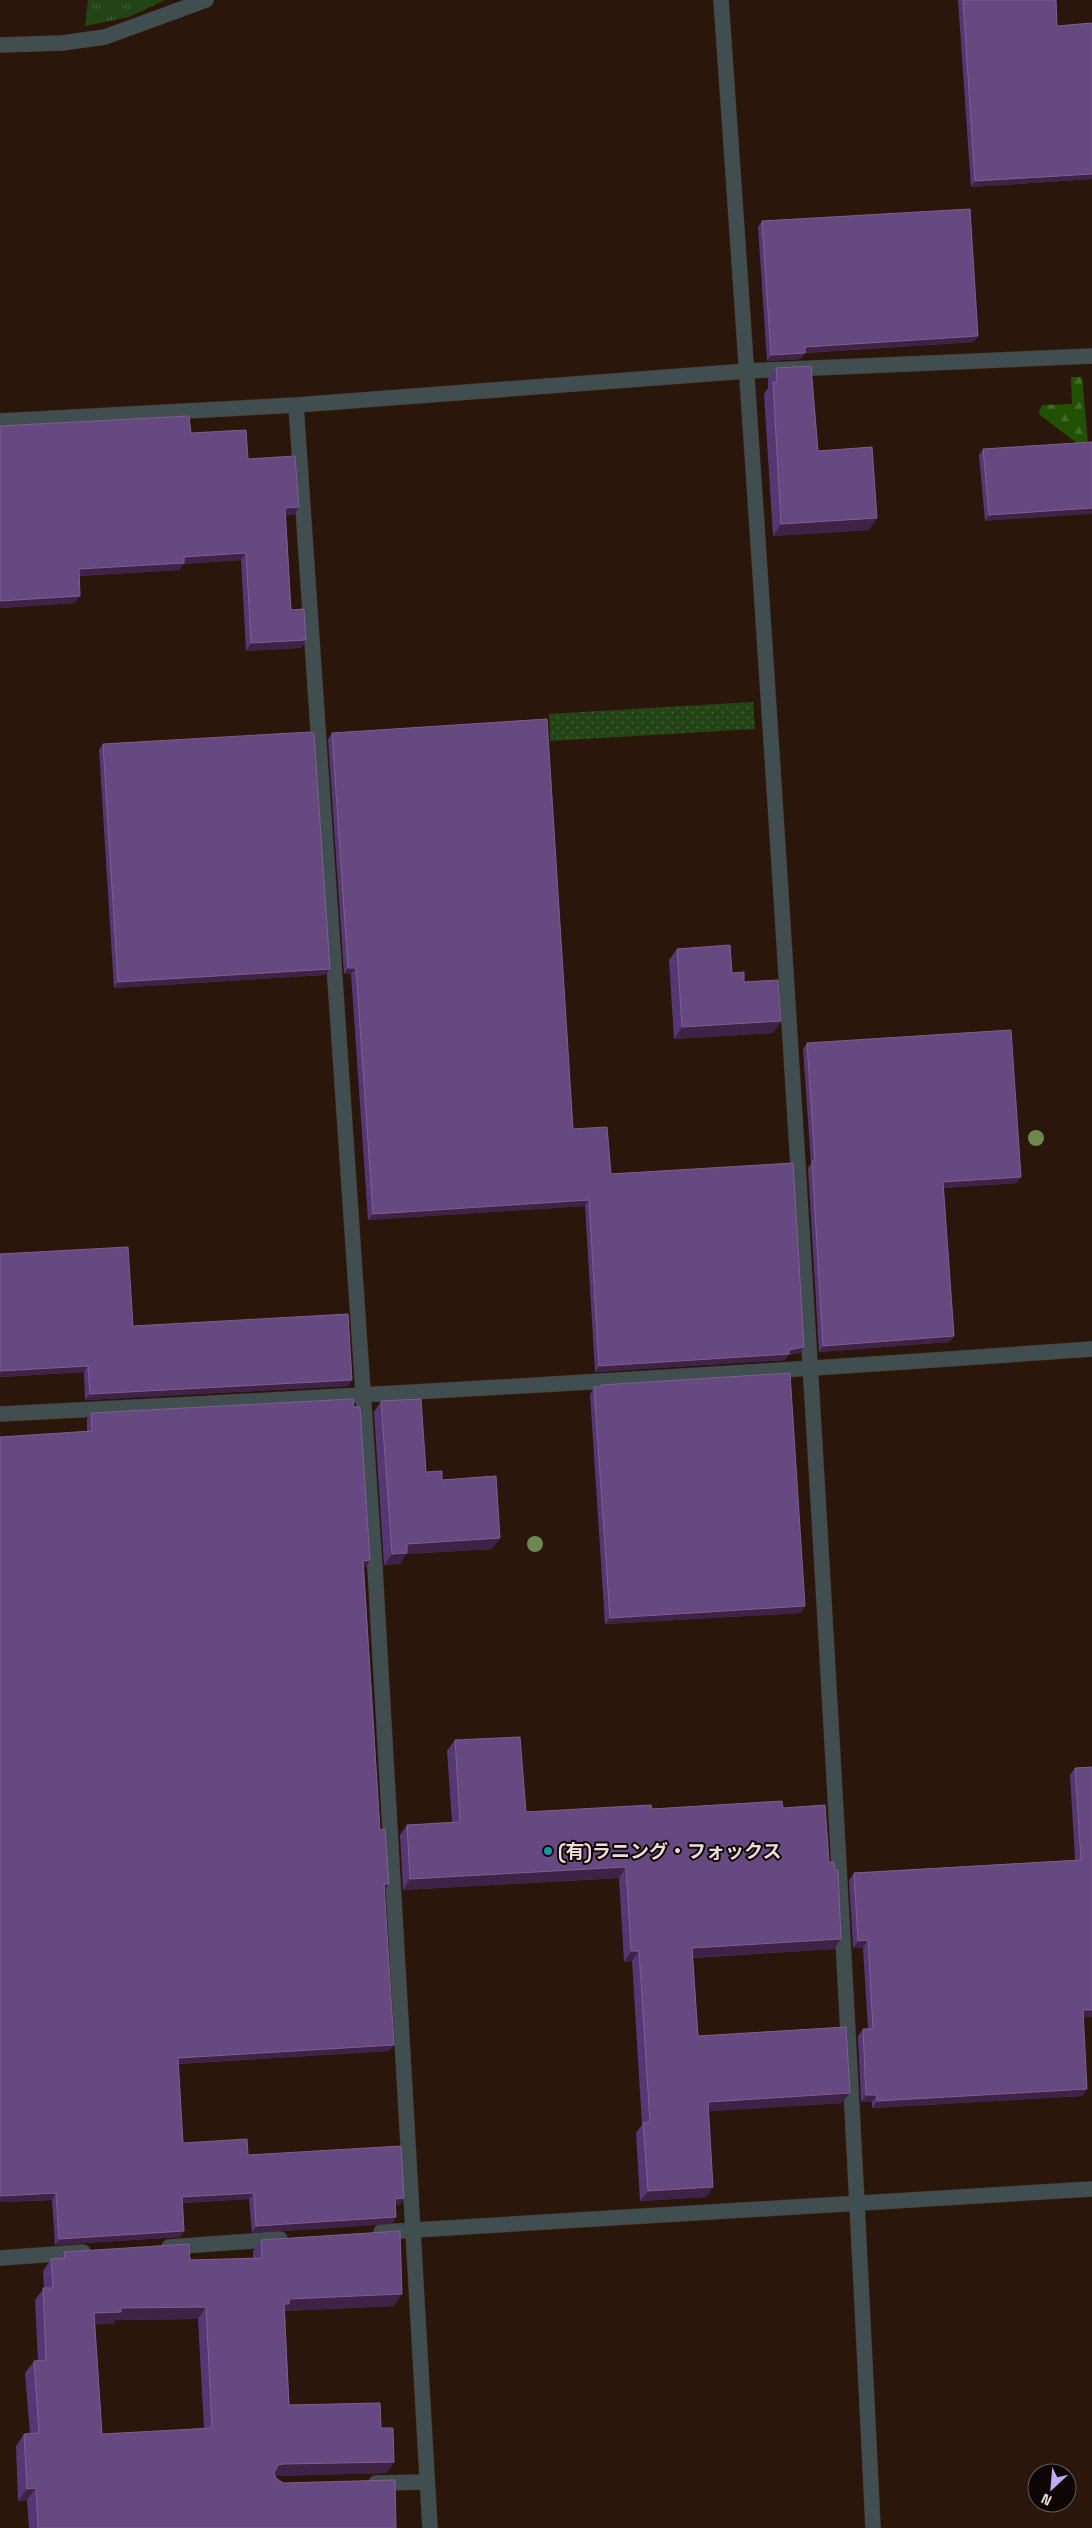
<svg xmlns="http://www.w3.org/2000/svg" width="1092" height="2528" viewBox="0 0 1092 2528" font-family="'Space Grotesk','Noto Sans JP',sans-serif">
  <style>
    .grass { fill: url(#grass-dots) }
    .forest { fill: url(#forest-firs) }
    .park { fill: url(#park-tufts) }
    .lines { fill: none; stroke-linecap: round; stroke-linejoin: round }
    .minor-casing { stroke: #463228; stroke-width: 16 }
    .minor { stroke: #414e50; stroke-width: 15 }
    .tree { fill: #6c884f }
    .wall { fill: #553776; fill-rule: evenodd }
    .shaded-wall { fill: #3e2347 }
    .building { fill: #664980; stroke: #7b608e; fill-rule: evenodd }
    .culture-dot { fill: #0f9aa8; stroke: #0d0503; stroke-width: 2 }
    .labels { text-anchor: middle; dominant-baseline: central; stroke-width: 4; stroke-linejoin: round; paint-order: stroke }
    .poi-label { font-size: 19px; font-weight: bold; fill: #ecdcd5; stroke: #0d0503; text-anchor: start }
  </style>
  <defs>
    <pattern id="grass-dots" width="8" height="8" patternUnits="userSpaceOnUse" patternTransform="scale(1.25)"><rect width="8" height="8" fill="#234414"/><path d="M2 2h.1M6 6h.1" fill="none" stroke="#435e35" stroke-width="1.8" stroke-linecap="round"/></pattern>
    <pattern id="forest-firs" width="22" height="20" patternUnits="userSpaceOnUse" patternTransform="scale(1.25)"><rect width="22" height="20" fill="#215103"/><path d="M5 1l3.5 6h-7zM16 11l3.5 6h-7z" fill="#416927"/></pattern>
    <pattern id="park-tufts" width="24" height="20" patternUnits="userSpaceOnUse" patternTransform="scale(1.25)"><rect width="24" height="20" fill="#234414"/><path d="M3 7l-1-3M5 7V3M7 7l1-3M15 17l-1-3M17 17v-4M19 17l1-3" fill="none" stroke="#435e35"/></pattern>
  </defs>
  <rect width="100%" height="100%" fill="#2b160c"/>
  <path class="grass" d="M 753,702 L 755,729 L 550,741 L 549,714 Z"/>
  <path class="forest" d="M 1071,377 L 1082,377 L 1088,444 L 1078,444 L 1040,415 L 1039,411 L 1042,405 L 1072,404 Z"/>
  <path class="park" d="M 88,0 L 165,0 L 129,17 L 85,26 Z"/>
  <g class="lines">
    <defs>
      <path id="minor" d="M 721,0 C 780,842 833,1685 873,2528
        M 0,45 L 62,43 L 105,37 L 206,0
        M 296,405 L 375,1568 L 430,2528
        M 0,421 L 296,405 L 747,371 L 1092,356
        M 0,1414 C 364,1396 728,1375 1092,1349
        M 381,2232 L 1092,2189
        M 169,2247 L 280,2239
        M 0,2258 L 83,2252
        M 376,2483 L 427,2482"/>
    </defs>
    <use href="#minor" class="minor-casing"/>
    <use href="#minor" class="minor"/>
  </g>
  <g class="tree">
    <circle cx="1036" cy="1138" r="8"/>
    <circle cx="535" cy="1544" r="8"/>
  </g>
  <path class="wall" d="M 958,0 L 1056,0 L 1057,26 L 1092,23 L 1092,179 L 971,187 Z
    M 762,221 L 974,342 L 805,353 L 801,359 L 767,361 L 758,227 Z
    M 776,368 L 818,451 L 869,530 L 773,536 L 764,394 L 768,388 L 768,379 Z
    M 191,433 L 248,459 L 299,507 L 294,515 L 286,515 L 291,610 L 306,640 L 301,648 L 246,651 L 241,560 L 184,564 L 179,570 L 79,576 L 75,603 L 0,608 Z
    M 1092,442 L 985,521 L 979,455 L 983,449 Z
    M 332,733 L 573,1129 L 611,1174 L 804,1347 L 800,1353 L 788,1355 L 785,1360 L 595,1372 L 585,1206 L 368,1220 L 351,974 L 344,974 L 328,739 Z
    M 103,744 L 325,975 L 114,988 L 99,750 Z
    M 677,949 L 732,973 L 744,982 L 781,1021 L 773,1033 L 674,1039 L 669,960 Z
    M 807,1043 L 1017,1183 L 943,1188 L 954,1336 L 949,1342 L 819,1352 L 808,1168 L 811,1163 L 803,1049 Z
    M 133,1326 L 352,1380 L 348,1386 L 85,1400 L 84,1372 L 0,1377 Z
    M 601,1385 L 801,1613 L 605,1624 L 590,1394 L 594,1387 L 599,1387 Z
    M 381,1401 L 426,1472 L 442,1480 L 500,1538 L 492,1549 L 406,1554 L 400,1564 L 384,1565 L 374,1412 Z
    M 91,1413 L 370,1560 L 366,1567 L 364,1567 L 380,1830 L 389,1884 L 384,1891 L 394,2045 L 389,2051 L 178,2064 L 183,2143 L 248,2155 L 404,2198 L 400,2205 L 395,2205 L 396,2217 L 391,2224 L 252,2233 L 249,2199 L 183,2203 L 184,2231 L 180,2237 L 55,2245 L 52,2200 L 0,2202 L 0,1437 L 87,1432 L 87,1419 Z
    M 455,1740 L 526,1812 L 652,1809 L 783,1808 L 829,1862 L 841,1939 L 834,1949 L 693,1958 L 698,2036 L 842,2103 L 708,2111 L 713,2187 L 706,2197 L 640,2201 L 636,2133 L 642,2125 L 632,1961 L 624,1962 L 619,1878 L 403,1890 L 400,1835 L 407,1825 L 452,1822 L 447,1751 Z
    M 1075,1768 L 1092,2017 L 1083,2017 L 1087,2089 L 1082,2096 L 872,2108 L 872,2102 L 861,2102 L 858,2036 L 863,2029 L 868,2029 L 863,1948 L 853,1948 L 849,1880 L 854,1873 L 1075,1860 L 1070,1775 Z
    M 261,2240 L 394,2306 L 285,2311 L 289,2405 L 381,2428 L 394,2462 L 386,2473 L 275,2476 L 276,2478 L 283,2483 L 396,2528 L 29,2528 L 27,2500 L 18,2501 L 16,2446 L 24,2434 L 30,2434 L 25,2373 L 34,2361 L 38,2361 L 35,2300 L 44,2288 L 43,2271 L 51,2259 L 60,2259 L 64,2252 L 190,2260 L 253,2258 L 253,2251 ZM 198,2319 L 204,2429 L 102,2434 L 95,2324 L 113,2324 L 115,2320 Z"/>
  <path class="shaded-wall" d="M 1092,174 L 1092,179 L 971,187 L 975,181 Z
    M 978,336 L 974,342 L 801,353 L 805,347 Z
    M 805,353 L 801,359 L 767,361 L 771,355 Z
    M 299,507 L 294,515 L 280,516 L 285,508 Z
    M 1092,508 L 1092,514 L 985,521 L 989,515 Z
    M 877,518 L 869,530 L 773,536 L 781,524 Z
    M 246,553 L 241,560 L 184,564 L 179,570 L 73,576 L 79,569 L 184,557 Z
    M 80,596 L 75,603 L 0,608 L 0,601 Z
    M 306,640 L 301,648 L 246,651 L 251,643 Z
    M 348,968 L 356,968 L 351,974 L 344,974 Z
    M 330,969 L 325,975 L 114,988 L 118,982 Z
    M 781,1021 L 773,1033 L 674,1039 L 682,1027 Z
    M 1021,1177 L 1017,1183 L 938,1188 L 943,1182 Z
    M 589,1200 L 585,1206 L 368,1220 L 373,1214 Z
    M 954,1336 L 949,1342 L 819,1352 L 823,1346 Z
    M 804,1347 L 800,1353 L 788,1355 L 785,1360 L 595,1372 L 599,1366 L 789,1350 Z
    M 88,1366 L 84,1372 L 0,1377 L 0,1371 Z
    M 352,1380 L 348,1386 L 85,1400 L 90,1394 Z
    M 500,1538 L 492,1549 L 406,1554 L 400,1564 L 384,1565 L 392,1554 L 407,1544 Z
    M 370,1560 L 366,1567 L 359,1567 L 363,1561 Z
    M 805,1606 L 801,1613 L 605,1624 L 610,1618 Z
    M 626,1867 L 619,1878 L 403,1890 L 410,1879 Z
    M 384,1884 L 389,1884 L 384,1891 Z
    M 841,1939 L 834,1949 L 685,1958 L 692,1948 Z
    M 868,1940 L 863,1948 L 853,1948 L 858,1941 Z
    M 631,1951 L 639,1951 L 632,1961 L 624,1962 Z
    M 1083,2010 L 1092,2010 L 1092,2017 L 1078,2018 Z
    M 394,2045 L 389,2051 L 173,2064 L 178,2058 Z
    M 1087,2089 L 1082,2096 L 872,2108 L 877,2101 Z
    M 850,2093 L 842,2103 L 700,2112 L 708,2102 Z
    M 866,2095 L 877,2095 L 872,2102 L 861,2102 Z
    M 713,2187 L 706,2197 L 640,2201 L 648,2191 Z
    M 56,2193 L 52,2200 L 0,2202 L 0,2196 Z
    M 254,2193 L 249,2199 L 178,2203 L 182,2197 Z
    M 404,2198 L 400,2205 L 390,2205 L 395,2199 Z
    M 396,2217 L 391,2224 L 252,2233 L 256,2226 Z
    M 184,2231 L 180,2237 L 55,2245 L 59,2239 Z
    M 402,2294 L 394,2306 L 284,2311 L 276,2316 L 289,2299 Z
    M 206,2307 L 198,2319 L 115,2320 L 113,2324 L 86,2325 L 94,2313 L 121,2308 Z
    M 394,2462 L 386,2473 L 275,2476 L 270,2477 L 278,2465 L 283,2464 Z
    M 36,2488 L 27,2500 L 18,2501 L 27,2489 Z"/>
  <path class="building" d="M 963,0 L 1056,0 L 1057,26 L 1092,23 L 1092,174 L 975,181 Z
    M 970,209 L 978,336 L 805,347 L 805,353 L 771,355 L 762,221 Z
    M 811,366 L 818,451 L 872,447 L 877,518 L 781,524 L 773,382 L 777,382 L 776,368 Z
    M 189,416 L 191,433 L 246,430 L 248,459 L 295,456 L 299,507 L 285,508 L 291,610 L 304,609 L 306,640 L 251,643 L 246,553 L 184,557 L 184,563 L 79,569 L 80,596 L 0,601 L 0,426 Z
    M 1092,442 L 1092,508 L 989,515 L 983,449 Z
    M 547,719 L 573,1129 L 607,1127 L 611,1174 L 793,1163 L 804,1347 L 789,1350 L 789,1354 L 599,1366 L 589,1200 L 373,1214 L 356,968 L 348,968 L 332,733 Z
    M 310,732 L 314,734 L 330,969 L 118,982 L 103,744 Z
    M 730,945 L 732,973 L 744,972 L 744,982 L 778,980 L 781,1021 L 682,1027 L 677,949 Z
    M 1011,1030 L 1021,1177 L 943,1182 L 954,1336 L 823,1346 L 812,1161 L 815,1161 L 807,1043 Z
    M 128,1247 L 133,1326 L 348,1314 L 352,1380 L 90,1394 L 88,1366 L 0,1371 L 0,1254 Z
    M 790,1373 L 805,1606 L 610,1618 L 594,1387 L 601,1387 L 601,1385 Z
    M 353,1399 L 354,1407 L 360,1407 L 370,1560 L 363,1561 L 380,1830 L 385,1829 L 389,1884 L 384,1884 L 394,2045 L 178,2058 L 183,2143 L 247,2139 L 248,2155 L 401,2146 L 404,2198 L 395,2199 L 396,2217 L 256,2226 L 254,2193 L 182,2197 L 184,2231 L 59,2239 L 56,2193 L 0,2196 L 0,1437 L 92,1431 L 91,1413 Z
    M 421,1399 L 426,1472 L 442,1471 L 442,1480 L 496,1476 L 500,1538 L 407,1544 L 407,1553 L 392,1554 L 381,1401 Z
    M 520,1737 L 526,1812 L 651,1805 L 652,1809 L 782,1801 L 783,1808 L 825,1805 L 829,1862 L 834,1862 L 835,1871 L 838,1870 L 841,1939 L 692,1948 L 698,2036 L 846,2027 L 850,2093 L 708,2102 L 713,2187 L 648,2191 L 643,2123 L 650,2122 L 639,1951 L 631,1951 L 626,1867 L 410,1879 L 407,1825 L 460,1822 L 455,1740 Z
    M 1092,1767 L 1092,2010 L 1083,2010 L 1087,2089 L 877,2101 L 877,2095 L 866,2095 L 863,2029 L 873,2029 L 868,1940 L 858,1941 L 854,1873 L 1081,1860 L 1075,1768 Z
    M 400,2231 L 402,2294 L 289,2299 L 289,2304 L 284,2304 L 289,2405 L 380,2403 L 381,2428 L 393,2428 L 394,2462 L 283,2464 L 278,2465 L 274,2473 L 276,2478 L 283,2483 L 395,2480 L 396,2528 L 38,2528 L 36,2488 L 27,2489 L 24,2434 L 39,2433 L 34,2361 L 46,2360 L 43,2288 L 53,2288 L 51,2259 L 65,2258 L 64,2252 L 189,2244 L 190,2260 L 262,2258 L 261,2240 ZM 206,2307 L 212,2428 L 102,2434 L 94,2313 L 121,2312 L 121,2308 Z"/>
  <circle class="culture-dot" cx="548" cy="1851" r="5"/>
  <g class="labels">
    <g class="poi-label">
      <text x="558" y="1851">(有)ラニング・フォックス</text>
    </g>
  </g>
  <g transform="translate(1052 2488) rotate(206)"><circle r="24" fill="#0d0503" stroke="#665b57"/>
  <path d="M0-4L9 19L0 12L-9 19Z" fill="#bea9f5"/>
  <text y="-8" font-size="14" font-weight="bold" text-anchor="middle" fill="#ecdcd5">N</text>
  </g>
</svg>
